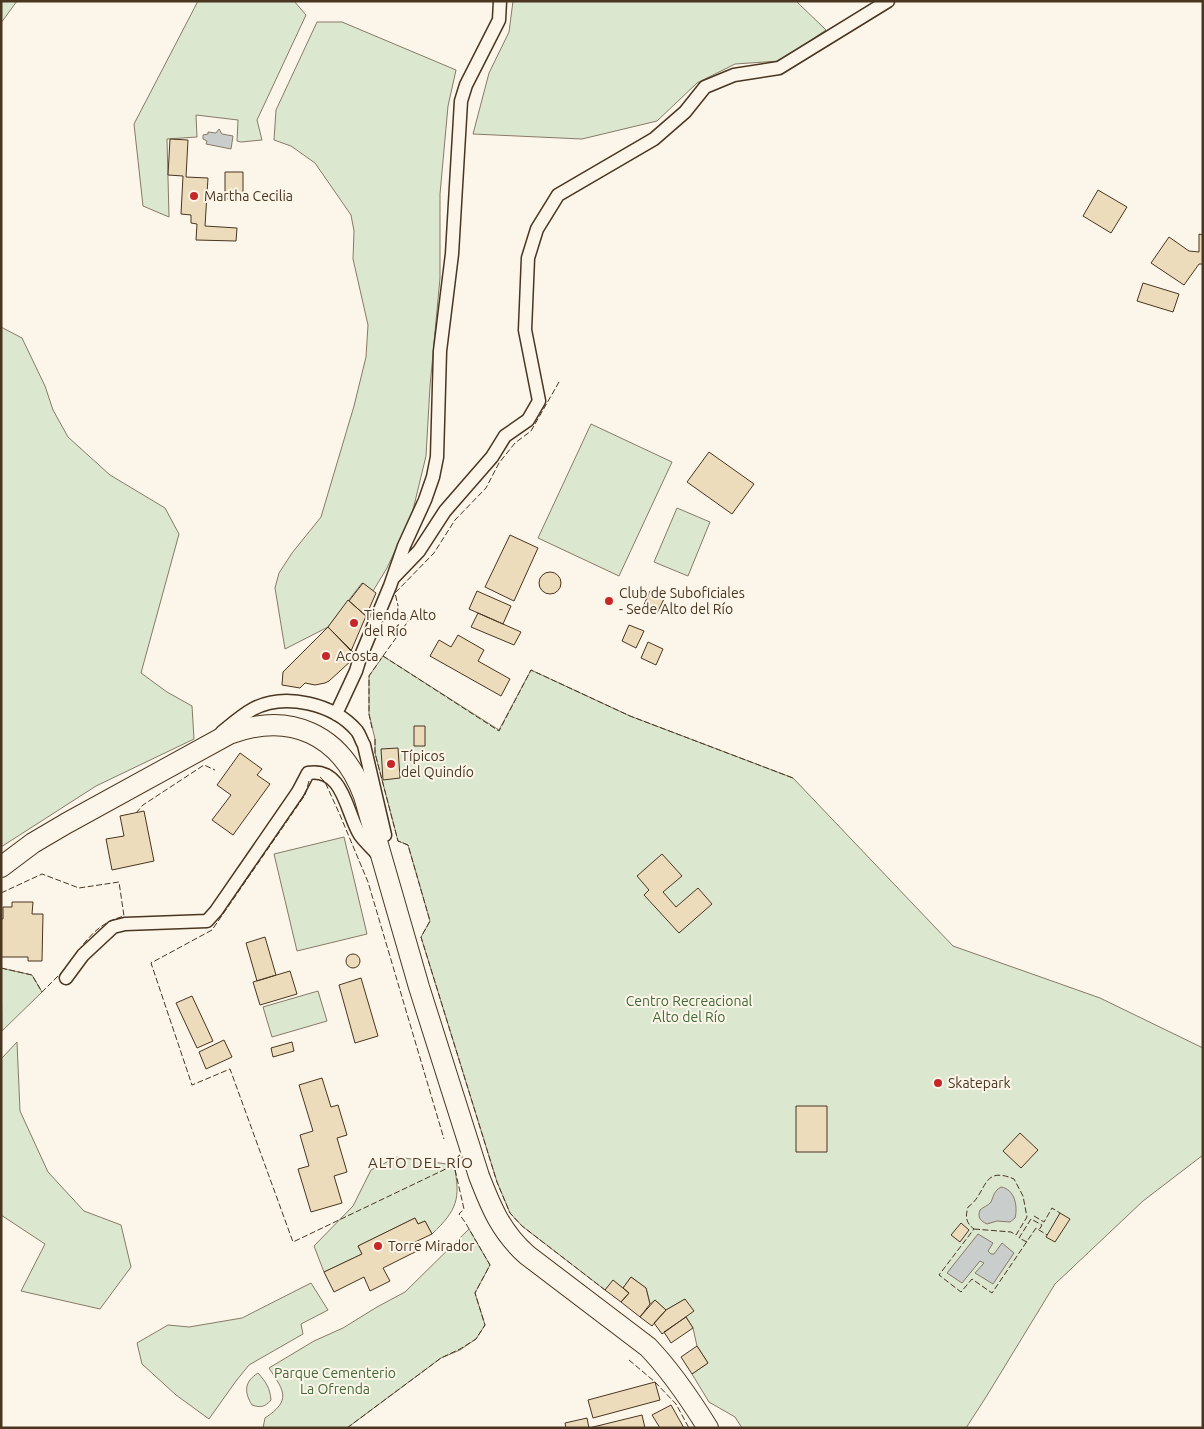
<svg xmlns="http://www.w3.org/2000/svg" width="1204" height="1429" viewBox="0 0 1204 1429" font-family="Ubuntu,sans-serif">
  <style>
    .green { fill: #dce7d0; stroke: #887966 }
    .water { fill: #c9cecd; stroke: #887966 }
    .building { fill: #ecdcbc; stroke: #4a3520 }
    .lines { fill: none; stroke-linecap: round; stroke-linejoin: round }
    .minor-casing { stroke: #4a3520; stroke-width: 15 }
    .primary-casing { stroke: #4a3520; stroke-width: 22 }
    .minor { stroke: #fbf6e9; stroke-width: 12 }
    .primary { stroke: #fbf6e9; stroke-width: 20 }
    .fence { stroke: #4a3520; stroke-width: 1; stroke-dasharray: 6 2.5; stroke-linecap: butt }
    .poi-dot { fill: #c62828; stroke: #fbf6e9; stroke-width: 2 }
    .labels { text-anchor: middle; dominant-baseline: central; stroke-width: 4; stroke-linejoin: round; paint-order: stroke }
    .poi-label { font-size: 14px; fill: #4a3520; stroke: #fbf6e9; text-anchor: start }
    .park-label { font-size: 14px; fill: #436837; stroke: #fbf6e9 }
    .neighbourhood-label { font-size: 15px; letter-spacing: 1px; fill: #4a3520; stroke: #fbf6e9 }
  </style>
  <rect width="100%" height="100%" fill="#fbf6e9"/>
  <path class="green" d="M 1,1 L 17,1 L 1,23 Z
    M 198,1 L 294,1 L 306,15 L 257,120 L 262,140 L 241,142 L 237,141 L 238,120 L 196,115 L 197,137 L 167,139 L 169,217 L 143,206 L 134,124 Z
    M 513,1 L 796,1 L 826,30 L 780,61 L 735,64 L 697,83 L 657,121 L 582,139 L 473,134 L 489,73 L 509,32 Z
    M 317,22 L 342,22 L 456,70 L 448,106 L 440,194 L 440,278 L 430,386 L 426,456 L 412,514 L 387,568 L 373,591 L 362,583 L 328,627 L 285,649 L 275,588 L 279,573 L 292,553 L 321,517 L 354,406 L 366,357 L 368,325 L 353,259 L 354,231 L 351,215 L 315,163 L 291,146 L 274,140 L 276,110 Z
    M 1,327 L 22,338 L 45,386 L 53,410 L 68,437 L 110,475 L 165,508 L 179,534 L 141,673 L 167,692 L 192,706 L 194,739 L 96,786 L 1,847 Z
    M 591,424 L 672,462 L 619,576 L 538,538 Z
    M 677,508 L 710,522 L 688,576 L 654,562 Z
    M 383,656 L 499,730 L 531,670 L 630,716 L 793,778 L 953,946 L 1100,998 L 1203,1048 L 1203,1155 L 1143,1201 L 1055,1284 L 986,1397 L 966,1428 L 742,1428 L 735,1417 L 709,1402 L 692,1374 L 708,1363 L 697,1346 L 693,1328 L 686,1317 L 685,1299 L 666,1310 L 655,1300 L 650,1304 L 646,1288 L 631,1277 L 623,1288 L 613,1281 L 605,1290 L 522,1226 L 510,1213 L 497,1182 L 421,937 L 430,921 L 408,845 L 398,841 L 375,753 L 375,739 L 369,714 L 369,676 Z
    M 344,837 L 367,934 L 297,951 L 274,854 Z
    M 1,968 L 32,975 L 42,992 L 2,1031 Z
    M 318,991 L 327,1021 L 272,1037 L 263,1007 Z
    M 17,1042 L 20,1111 L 48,1172 L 84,1211 L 121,1225 L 131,1267 L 100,1309 L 21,1291 L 45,1244 L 1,1215 L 1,1059 Z
    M 397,1157 L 454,1165 C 461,1199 457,1210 432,1234 L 425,1221 L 418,1224 L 415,1218 L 358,1246 L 362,1254 L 324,1272 L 314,1246 L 353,1206 L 371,1170 Z
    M 469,1229 L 490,1265 L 475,1293 L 485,1325 L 476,1339 L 460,1350 L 441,1358 L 347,1428 L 263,1428 L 265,1418 C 292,1400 284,1391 269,1368 L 314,1341 L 343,1328 L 377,1307 L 405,1292 Z
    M 311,1283 L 328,1310 L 301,1324 L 303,1334 L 249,1365 L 236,1381 L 209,1419 L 176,1395 L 142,1364 L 137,1343 L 168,1325 L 189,1327 L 242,1318 Z
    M 258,1373 C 266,1382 270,1388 271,1400 C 265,1407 261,1408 252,1405 C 244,1392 244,1382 258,1373 Z"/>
  <path class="water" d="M 219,129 L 222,134 L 233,136 L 231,149 L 206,144 L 207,141 L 203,139 L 203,135 L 208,134 L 208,132 L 216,133 Z
    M 1001,1187 C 1015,1189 1018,1207 1015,1218 L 1010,1222 L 997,1221 L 987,1224 C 981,1221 977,1218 980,1210 C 983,1207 988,1206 991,1202 C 994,1195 994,1191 1001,1187 Z
    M 978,1234 L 993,1243 L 988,1251 L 991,1254 L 994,1254 L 1002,1243 L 1014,1253 L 993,1284 L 975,1273 L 984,1263 L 980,1261 L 962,1283 L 947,1273 Z"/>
  <path class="building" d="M 170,139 L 188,140 L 186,177 L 208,178 L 205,226 L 237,228 L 236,241 L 196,240 L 197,224 L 191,223 L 191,215 L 181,214 L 183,176 L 168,175 Z
    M 225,172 L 243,172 L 243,199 L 225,199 Z
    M 1098,190 L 1127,207 L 1111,233 L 1083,216 Z
    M 1199,234 L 1203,235 L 1203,264 L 1199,264 L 1184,285 L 1151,263 L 1169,237 L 1189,251 L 1199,252 Z
    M 1143,283 L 1179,294 L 1173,312 L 1137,301 Z
    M 709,452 L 754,484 L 732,514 L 687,482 Z
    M 510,535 L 538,548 L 514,601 L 485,587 Z
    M539 583a11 11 0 1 1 22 0a11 11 0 1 1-22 0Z
    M 363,583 L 376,593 L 366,616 L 349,601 Z
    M 477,591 L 511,606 L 503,624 L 469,609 Z
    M 650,591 L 665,597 L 657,613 L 643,607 Z
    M 348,600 L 366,616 L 351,651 L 328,627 Z
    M 478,613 L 521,632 L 514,645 L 471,627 Z
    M 629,625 L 644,631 L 636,648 L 622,641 Z
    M 328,627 L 353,652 L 352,660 L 329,681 L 325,683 L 315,685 L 305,683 L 300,688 L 282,685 L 283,672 Z
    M 458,635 L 484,650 L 478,661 L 510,679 L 501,696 L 430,656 L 439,640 L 451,647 Z
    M 648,642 L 663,649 L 656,665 L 641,658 Z
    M 414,726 L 425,726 L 425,746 L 414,746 Z
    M 398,748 L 400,778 L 383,780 L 381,749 Z
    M 240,753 L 262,769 L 257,775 L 270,784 L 233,835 L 212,820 L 231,795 L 217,785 Z
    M 144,811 L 154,861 L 112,870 L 106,839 L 124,836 L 120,816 Z
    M 662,854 L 682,876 L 663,892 L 676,907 L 698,888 L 712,904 L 679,933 L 644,895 L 649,890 L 637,876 Z
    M 12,902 L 33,902 L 32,914 L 43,914 L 42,961 L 28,961 L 28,957 L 1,957 L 1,919 L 3,919 L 3,907 L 12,907 Z
    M 265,937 L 276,975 L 257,981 L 246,943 Z
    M346 961a7 7 0 1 1 14 0a7 7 0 1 1-14 0Z
    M 290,971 L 297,994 L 260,1005 L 253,982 Z
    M 361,978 L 378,1036 L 355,1043 L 339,985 Z
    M 192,996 L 213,1041 L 197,1048 L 176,1003 Z
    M 224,1040 L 232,1057 L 206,1069 L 199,1052 Z
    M 292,1042 L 294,1051 L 273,1057 L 271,1048 Z
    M 322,1078 L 331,1107 L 338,1105 L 347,1135 L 337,1138 L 347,1172 L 334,1176 L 342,1203 L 311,1212 L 298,1169 L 309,1166 L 300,1135 L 313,1131 L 299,1085 Z
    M 796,1106 L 827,1106 L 827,1152 L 796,1152 Z
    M 1020,1133 L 1038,1150 L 1021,1168 L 1003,1151 Z
    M 1060,1213 L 1070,1219 L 1055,1242 L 1046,1237 Z
    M 415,1218 L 418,1224 L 425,1221 L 432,1234 L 413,1243 L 417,1251 L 383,1268 L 390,1281 L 370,1291 L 364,1277 L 334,1292 L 324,1272 L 362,1254 L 358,1246 Z
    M 961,1223 L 969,1230 L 960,1242 L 951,1235 Z
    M 631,1277 L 646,1288 L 650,1304 L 640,1317 L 621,1302 L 629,1293 L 623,1288 Z
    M 613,1280 L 629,1293 L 621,1302 L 605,1290 Z
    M 685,1299 L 694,1311 L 662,1334 L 654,1323 L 666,1310 Z
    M 655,1300 L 666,1310 L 652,1326 L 640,1317 Z
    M 686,1317 L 693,1328 L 671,1343 L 664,1332 Z
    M 697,1346 L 708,1363 L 692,1374 L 681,1357 Z
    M 655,1382 L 660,1400 L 593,1418 L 588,1400 Z
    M 671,1405 L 684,1428 L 660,1428 L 652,1415 Z
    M 642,1415 L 645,1428 L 589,1428 Z
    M 587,1418 L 589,1428 L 566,1428 L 565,1423 Z"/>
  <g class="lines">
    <defs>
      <path id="minor" d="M 394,577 L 419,551 L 445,511 L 492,457 L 505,436 L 528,420 L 539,401 L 525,330 L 528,258 L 537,229 L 558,195 L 654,139 L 685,112 L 705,87 L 734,75 L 779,68 L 888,1
        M 336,714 L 356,671 L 360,658 L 390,586 L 404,546 L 425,500 L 433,477 L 437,457 L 440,351 L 452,254 L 461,101 L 466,85 L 499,20 L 500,1
        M 222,732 C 232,724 242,715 253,709 C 285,692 334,704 357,731 C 360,735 361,740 364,745 L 385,835
        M 66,978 L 83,955 L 113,927 L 125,924 L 207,921 L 216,911 L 298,792 L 308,773 C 344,767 346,813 360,835 C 365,842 373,849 378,855"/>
      <path id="primary" d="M 1,867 L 33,843 L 67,823 L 229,734 C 290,711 341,734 364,796 L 419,987 L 479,1176 C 491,1207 501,1232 527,1255 L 648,1347 C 672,1372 690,1399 708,1428"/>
    </defs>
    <use href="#minor" class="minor-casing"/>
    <use href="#primary" class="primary-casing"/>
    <use href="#minor" class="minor"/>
    <use href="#primary" class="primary"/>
    <path class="fence" d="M 383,656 L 409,620 L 399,610 L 395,593 L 434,553 L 455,520 L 486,488 L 499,463 L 515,443 L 531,431 L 559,382
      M 372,728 L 369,714 L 369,676 L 383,656 L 499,731 L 531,670 L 630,716 L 793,778
      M 375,739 L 375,753 L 398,841 L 408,845 L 430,921 L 421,937 L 497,1182 L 510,1213 L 522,1226 L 605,1290
      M 320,777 L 325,782 L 340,815 L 368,882 L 444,1139
      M 309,781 L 305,795 L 212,930 L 151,963 L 192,1085 L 230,1069 L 293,1242 L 454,1165 L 450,1156
      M 136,813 L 143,805 L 204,765 L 215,770
      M 1,893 L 42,874 L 79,888 L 119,882 L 124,916 C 103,922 94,931 81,947
      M 1,968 L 32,975 L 42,992 L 64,970
      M 1034,1216 L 1044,1222 L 1052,1208 L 1060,1213
      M 974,1229 L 1011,1232 L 1016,1235 L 1027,1217 L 1023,1196 L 1014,1179 C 981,1165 988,1193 968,1207 C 965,1217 966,1223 974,1229 L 939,1275 L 961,1292 L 972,1279 L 992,1293 L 1036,1228 L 1047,1235
      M 1027,1242 L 1019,1238 L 1031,1219 L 1042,1225 L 1039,1230
      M 629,1360 L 655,1382 L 676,1404 L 689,1428
      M 347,1428 L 441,1358 L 460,1349 L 476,1339 L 485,1325 L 475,1293 L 490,1265 L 465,1222 L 459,1214 L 464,1209 L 454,1165"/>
  </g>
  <g class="poi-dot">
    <circle cx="194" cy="196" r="5"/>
    <circle cx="609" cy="601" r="5"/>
    <circle cx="354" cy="623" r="5"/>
    <circle cx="326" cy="656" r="5"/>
    <circle cx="391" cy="764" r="5"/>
    <circle cx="938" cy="1083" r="5"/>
    <circle cx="378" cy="1246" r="5"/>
  </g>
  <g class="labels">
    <g class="poi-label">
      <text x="204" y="196">Martha Cecilia</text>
      <text x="619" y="593">Club de Suboficiales<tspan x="619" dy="16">- Sede Alto del Río</tspan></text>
      <text x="364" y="615">Tienda Alto<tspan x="364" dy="16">del Río</tspan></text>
      <text x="336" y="656">Acosta</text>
      <text x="401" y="756">Típicos<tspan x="401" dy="16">del Quindío</tspan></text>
      <text x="948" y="1083">Skatepark</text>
      <text x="388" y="1246">Torre Mirador</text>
    </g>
    <g class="park-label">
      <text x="689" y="1001">Centro Recreacional<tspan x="689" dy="16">Alto del Río</tspan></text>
      <text x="335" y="1373">Parque Cementerio<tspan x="335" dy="16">La Ofrenda</tspan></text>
    </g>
    <g class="neighbourhood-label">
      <text x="421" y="1162">ALTO DEL RÍO</text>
    </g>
  </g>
  <rect width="1204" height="1429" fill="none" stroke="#4a3520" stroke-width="5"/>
</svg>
